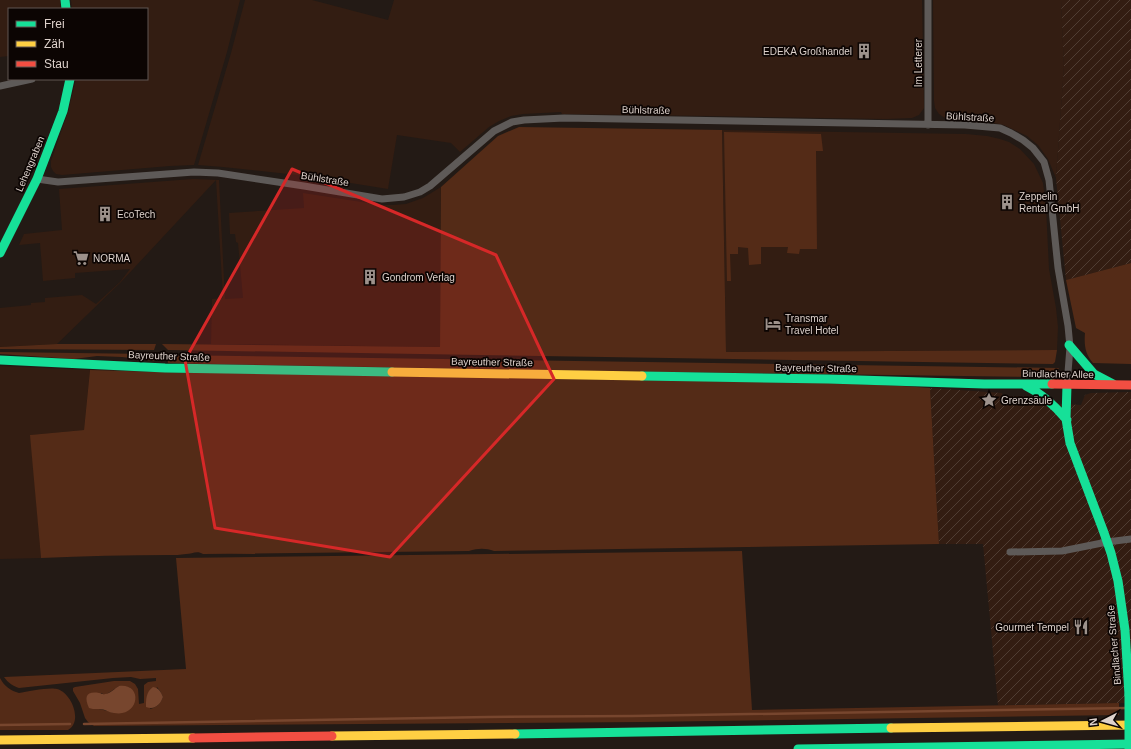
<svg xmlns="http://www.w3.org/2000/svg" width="1131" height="749" viewBox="0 0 1131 749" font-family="Arial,sans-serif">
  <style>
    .built { fill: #331d12 }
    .industrial { fill: url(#industrial-furrows) }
    .green { fill: #542b17; fill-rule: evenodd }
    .water { fill: #77462e }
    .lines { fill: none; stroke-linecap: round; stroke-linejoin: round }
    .stream { stroke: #77462e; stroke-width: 2.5 }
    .street { stroke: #5e5a58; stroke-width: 7 }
    .fast { stroke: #16e098; stroke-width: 9 }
    .slow { stroke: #ffcf43; stroke-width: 9 }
    .jam { stroke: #f24e42; stroke-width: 9 }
    .fast-bridge { stroke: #16e098; stroke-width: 9 }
    .marked { fill: #d62828; fill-opacity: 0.2; stroke: #d62828; stroke-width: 3; stroke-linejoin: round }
    .labels { text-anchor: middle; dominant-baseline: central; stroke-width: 3.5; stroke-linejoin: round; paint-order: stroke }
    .poi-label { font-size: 10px; fill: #ded2cc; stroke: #0c0503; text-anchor: start }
    .street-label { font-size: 10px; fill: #ded2cc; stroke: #0c0503 }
  </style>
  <defs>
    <pattern id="industrial-furrows" width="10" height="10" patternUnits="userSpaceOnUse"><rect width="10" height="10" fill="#331d12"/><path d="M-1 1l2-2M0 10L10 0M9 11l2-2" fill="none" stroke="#503d33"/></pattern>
  </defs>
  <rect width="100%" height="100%" fill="#231a15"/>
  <path class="built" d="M 0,0 L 60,0 L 61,9 L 9,9 L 9,56 L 0,57 Z
    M 71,0 L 240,0 L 227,52 L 194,165 L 170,166 L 62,175 L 56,174 L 53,171 L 51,167 L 51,161 L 68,112 L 76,79 L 147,79 L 147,9 L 72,9 Z
    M 245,0 L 312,0 L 388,20 L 394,0 L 922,0 L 924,108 L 919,115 L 912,118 L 886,119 L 709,116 L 562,114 L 561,112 L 523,114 L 511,116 L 499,121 L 489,127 L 460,152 L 451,143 L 397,135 L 388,189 L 307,176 L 223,167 L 198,165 L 231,53 Z
    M 933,0 L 1061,0 L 1064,67 L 1056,178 L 1048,159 L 1038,145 L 1027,136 L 1004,125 L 989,122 L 948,120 L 939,114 L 935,108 L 934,101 Z
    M 722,130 L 966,134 L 987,136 L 1000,139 L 1009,142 L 1020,149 L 1034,164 L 1043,183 L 1046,207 L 1049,269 L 1056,308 L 1058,327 L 1057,350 L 726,352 Z
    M 193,179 L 219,180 L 225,299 L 243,298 L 238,243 L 236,242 L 235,234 L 230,234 L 229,213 L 304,208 L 303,193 L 381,205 L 393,205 L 406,204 L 423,198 L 441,187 L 440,347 L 211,344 L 212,299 L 223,298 L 216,180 L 121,282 L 57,344 L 0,347 L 0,308 L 31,305 L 31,303 L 45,302 L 45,298 L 82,295 L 96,304 L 120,282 L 130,269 L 75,273 L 75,278 L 43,281 L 40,243 L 19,245 L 24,234 L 62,230 L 59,189 Z
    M 0,366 L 90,370 L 84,430 L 31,435 L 41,558 L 0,559 Z"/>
  <path class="industrial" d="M 1061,0 L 1131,0 L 1131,263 L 1066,280 L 1056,178 L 1064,67 Z
    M 930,388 L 1002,393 L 1003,396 L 1027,396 L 1041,400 L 1045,403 L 1081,405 L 1085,395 L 1091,393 L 1131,392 L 1131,703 L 998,705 L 983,544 L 939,544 Z"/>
  <path class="green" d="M 519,127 L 722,130 L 726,352 L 1057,350 L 1055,362 L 1053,364 L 168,350 L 162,344 L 440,347 L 441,187 L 498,136 Z
    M 724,132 L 821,134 L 823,151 L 816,151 L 817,249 L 800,249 L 799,254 L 787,253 L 788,247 L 761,247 L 761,264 L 749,265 L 748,248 L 738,247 L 738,254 L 730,254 L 731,281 L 727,281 Z
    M 1131,263 L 1131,364 L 1093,363 C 1085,354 1084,345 1085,333 L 1076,328 L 1066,280 Z
    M 57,344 L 156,344 L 154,350 L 0,349 L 0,347 Z
    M 0,352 L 149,354 L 154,357 L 154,361 L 122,357 L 97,356 L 74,359 L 0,354 Z
    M 168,355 L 1059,368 L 1053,375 L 1043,377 L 584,371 L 168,363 L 167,358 Z
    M 90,370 L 162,372 L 828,383 L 902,386 L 930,388 L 939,544 L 494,551 C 486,548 478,548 469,551 L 203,554 C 197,550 192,554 186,554 C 180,555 175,555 170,555 C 127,555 84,556 41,558 L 30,435 L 84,430 Z
    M 742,551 L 752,710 L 1119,703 L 1119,715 L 642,722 L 94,726 L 88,722 L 85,718 L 80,703 L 73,691 L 73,688 L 75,687 L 114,681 L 130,681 L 135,684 L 138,689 L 139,704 L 144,703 L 144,685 L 148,682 L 156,681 L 156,678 L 140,679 L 131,677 L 113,678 L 19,688 C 13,686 8,683 4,677 L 186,669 L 176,558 ZM 119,686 L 124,686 L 130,688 L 113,713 L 108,711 L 99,709 L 101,693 L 105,695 L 110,692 ZM 157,687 L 160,691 L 163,697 C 160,704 157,707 150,709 Z
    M 0,678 C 4,686 11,691 19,693 C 28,691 50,687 57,689 C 72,693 83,722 68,730 L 0,730 Z"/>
  <path class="water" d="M 119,686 C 144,683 139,718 114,713 C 111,713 108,711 105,710 C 100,708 94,710 89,708 C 84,697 86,691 99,693 C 101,693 103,695 105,694 C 110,694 115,688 119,686 Z
    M 153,687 C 159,688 161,692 163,697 C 160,705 155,710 146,707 C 146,699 146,692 153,687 Z"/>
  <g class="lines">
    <path class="stream" d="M 84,724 L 488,717 L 632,716 L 1127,708
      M 0,725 L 70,724"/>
    <path class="street" d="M 928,0 L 928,125
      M 0,86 L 32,79
      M 37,179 L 58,182 L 194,172 L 218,173 L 304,186 L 382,199 L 404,197 L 420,192 L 430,186 L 494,131 L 512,122 L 524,120 L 564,118 L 965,125 L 1000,128 L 1011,133 L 1023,140 L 1033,148 L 1044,162 L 1049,180 L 1058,268 L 1068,326 L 1070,347 L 1067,385
      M 1010,552 L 1062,551 L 1107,542 L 1131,539"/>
    <path class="fast" d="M 65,0 L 66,9
      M 0,253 L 37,179 L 63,111 L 70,79
      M 1069,345 L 1094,374 L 1113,384
      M 0,360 L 165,368 L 392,372
      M 642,376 L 828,379 L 984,384 L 1052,384
      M 1067,385 L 1066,419 L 1070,443 L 1103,530 L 1111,553 L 1118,581 L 1125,630 L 1129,695
      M 1026,386 C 1043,394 1055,406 1067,420
      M 515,734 L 891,728
      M 798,749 L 1131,744"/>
    <path class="slow" d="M 392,372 L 642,376
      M 891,728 L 1131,725
      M 332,736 L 515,734
      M 0,740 L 193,738"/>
    <path class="jam" d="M 1052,384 L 1131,385
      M 193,738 L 332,736"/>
    <path class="fast-bridge" d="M 1129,695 L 1129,749"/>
  </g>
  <path class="marked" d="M 292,169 L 496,255 L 554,379 L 390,557 L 215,528 L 185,360 Z"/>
  <defs>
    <symbol id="building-bare" viewBox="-9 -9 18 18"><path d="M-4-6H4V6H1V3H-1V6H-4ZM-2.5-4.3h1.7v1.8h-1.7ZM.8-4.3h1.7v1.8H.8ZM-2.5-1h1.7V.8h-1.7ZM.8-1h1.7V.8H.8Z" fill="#9d928c" stroke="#0c0503" stroke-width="2.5" paint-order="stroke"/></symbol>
    <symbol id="supermarket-bare" viewBox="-9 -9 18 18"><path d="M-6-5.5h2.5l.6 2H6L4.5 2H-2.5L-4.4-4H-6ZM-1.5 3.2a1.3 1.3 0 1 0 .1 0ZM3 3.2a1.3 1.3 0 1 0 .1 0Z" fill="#9d928c" stroke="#0c0503" stroke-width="2.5" paint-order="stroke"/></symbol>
    <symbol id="hotel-bare" viewBox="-9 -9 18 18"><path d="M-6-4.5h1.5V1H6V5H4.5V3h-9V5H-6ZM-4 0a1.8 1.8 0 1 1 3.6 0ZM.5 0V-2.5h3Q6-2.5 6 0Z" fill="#9d928c" stroke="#0c0503" stroke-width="2.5" paint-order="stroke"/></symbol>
    <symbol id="sight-bare" viewBox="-9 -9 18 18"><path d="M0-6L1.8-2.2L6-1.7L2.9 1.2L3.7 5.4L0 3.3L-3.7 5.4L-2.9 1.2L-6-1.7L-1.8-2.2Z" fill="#9d928c" stroke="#0c0503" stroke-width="2.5" paint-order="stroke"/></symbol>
    <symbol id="restaurant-bare" viewBox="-9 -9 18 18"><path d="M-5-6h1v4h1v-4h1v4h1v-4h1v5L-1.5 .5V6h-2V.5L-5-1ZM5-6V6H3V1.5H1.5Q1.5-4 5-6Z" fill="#9d928c" stroke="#0c0503" stroke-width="2.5" paint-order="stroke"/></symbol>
  </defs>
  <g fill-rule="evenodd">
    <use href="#building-bare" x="853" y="40" width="22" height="22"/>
    <use href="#building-bare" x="996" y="191" width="22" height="22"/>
    <use href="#building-bare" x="94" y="203" width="22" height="22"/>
    <use href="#supermarket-bare" x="70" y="247" width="22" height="22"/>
    <use href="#building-bare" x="359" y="266" width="22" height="22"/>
    <use href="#hotel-bare" x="762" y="313" width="22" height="22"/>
    <use href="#sight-bare" x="978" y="389" width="22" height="22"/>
    <use href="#restaurant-bare" x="1070" y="616" width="22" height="22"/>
  </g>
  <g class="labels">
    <g class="poi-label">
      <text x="852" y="51" text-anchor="end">EDEKA Großhandel</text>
      <text x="1019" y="196">Zeppelin<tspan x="1019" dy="12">Rental GmbH</tspan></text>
      <text x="117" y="214">EcoTech</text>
      <text x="93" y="258">NORMA</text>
      <text x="382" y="277">Gondrom Verlag</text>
      <text x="785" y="318">Transmar<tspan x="785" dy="12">Travel Hotel</tspan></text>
      <text x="1001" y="400">Grenzsäule</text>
      <text x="1069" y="627" text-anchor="end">Gourmet Tempel</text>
    </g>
    <g class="street-label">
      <text transform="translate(918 63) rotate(-90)">Im Letterer</text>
      <text transform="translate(646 110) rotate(1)">Bühlstraße</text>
      <text transform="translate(970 117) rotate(3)">Bühlstraße</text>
      <text transform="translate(30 164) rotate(-67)">Lehengraben</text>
      <text transform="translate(325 179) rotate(9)">Bühlstraße</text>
      <text transform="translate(169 356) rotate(2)">Bayreuther Straße</text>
      <text transform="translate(492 362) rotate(1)">Bayreuther Straße</text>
      <text transform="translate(816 368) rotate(1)">Bayreuther Straße</text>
      <text transform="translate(1058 374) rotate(1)">Bindlacher Allee</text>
      <text transform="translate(1114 645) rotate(-95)">Bindlacher Straße</text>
    </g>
  </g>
  <rect x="8" y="8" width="140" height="72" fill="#0c0503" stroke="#605753"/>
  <rect x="16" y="21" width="20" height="6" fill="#16e098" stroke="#605753"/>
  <text x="44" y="28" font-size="12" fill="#ded2cc">Frei</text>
  <rect x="16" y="41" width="20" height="6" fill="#ffcf43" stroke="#605753"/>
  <text x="44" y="48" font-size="12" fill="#ded2cc">Zäh</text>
  <rect x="16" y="61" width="20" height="6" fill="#f24e42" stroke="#605753"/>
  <text x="44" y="68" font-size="12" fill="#ded2cc">Stau</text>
  <g transform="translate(1103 721) rotate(264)" stroke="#0c0503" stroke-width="3" paint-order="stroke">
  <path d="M0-3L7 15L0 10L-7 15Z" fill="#ded2cc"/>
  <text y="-6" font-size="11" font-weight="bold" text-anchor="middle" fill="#ded2cc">N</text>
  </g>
</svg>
